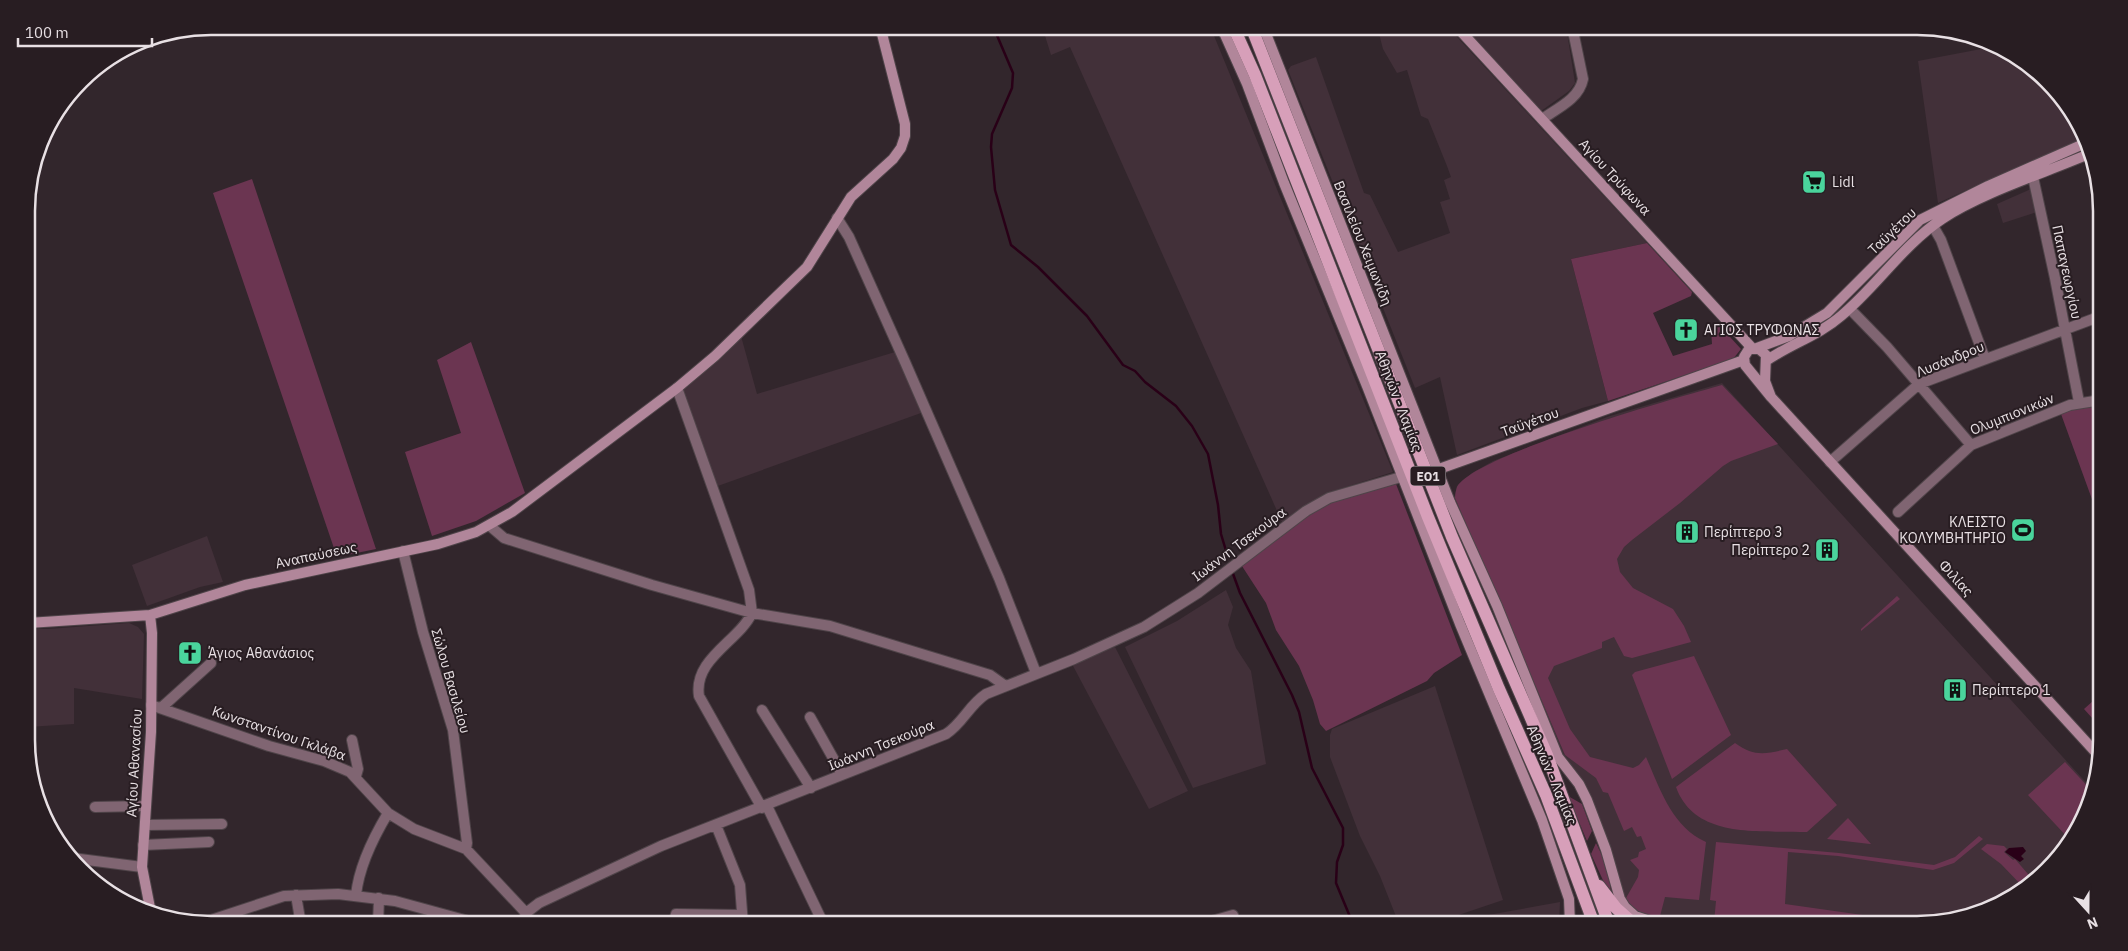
<svg xmlns="http://www.w3.org/2000/svg" width="2128" height="951" viewBox="0 0 2128 951" font-family="'IBM Plex Sans',sans-serif">
  <style>
    .built { fill: #423039 }
    .green { fill: #6b3551 }
    .water { fill: #290017 }
    .lines { fill: none; stroke-linecap: round; stroke-linejoin: round }
    .stream { stroke: #290017; stroke-width: 2.5 }
    .street-casing { stroke: #4f4449; stroke-width: 12 }
    .secondary-casing { stroke: #4f4449; stroke-width: 12 }
    .primary-casing { stroke: #4f4449; stroke-width: 14 }
    .street { stroke: #806572; stroke-width: 10 }
    .secondary { stroke: #b1869a; stroke-width: 10 }
    .primary { stroke: #d79fb9; stroke-width: 12 }
    .labels { text-anchor: middle; dominant-baseline: central; stroke-width: 4; stroke-linejoin: round; paint-order: stroke }
    .shield { fill: #281d22; stroke: #aea6aa; stroke-width: 1 }
    .shield-label { font-size: 12px; font-weight: bold; fill: #e8e0e4 }
    .street-label { font-size: 14px; fill: #e8e0e4; stroke: #281d22 }
    .poi-label { font-size: 14px; fill: #e8e0e4; stroke: #281d22; text-anchor: start }
    .rim { fill: none; stroke: #e8e0e4; stroke-width: 2.5 }
  </style>
  <rect width="100%" height="100%" fill="#32262c"/>
  <path class="built" d="M 1042,26 L 1210,26 L 1393,472 L 1324,494 L 1282,522 L 1070,47 L 1051,55 Z
    M 1377,26 L 1447,26 L 1647,243 L 1571,259 L 1608,401 L 1582,408 L 1457,455 L 1440,377 L 1415,388 L 1288,70 L 1291,66 L 1316,57 L 1364,193 L 1370,195 L 1398,252 L 1450,233 L 1440,202 L 1450,199 L 1444,180 L 1451,177 L 1447,166 L 1428,119 L 1421,116 L 1407,70 L 1397,73 L 1383,49 Z
    M 1463,26 L 1566,26 L 1575,83 L 1569,91 L 1541,111 Z
    M 1997,46 L 2030,65 L 2064,99 L 2085,137 L 1938,203 L 1918,61 Z
    M 2031,189 L 2037,212 L 2003,223 L 1997,204 Z
    M 741,336 L 757,394 L 895,352 L 921,413 L 715,487 L 682,390 Z
    M 1722,383 L 2092,789 L 2088,811 L 2056,862 L 2020,893 L 1976,915 L 1929,924 L 1690,924 L 1653,919 L 1628,906 L 1588,789 L 1564,756 L 1454,498 L 1457,486 L 1472,473 L 1493,461 L 1610,416 Z
    M 207,536 L 223,582 L 200,587 L 147,606 L 132,565 Z
    M 1226,590 L 1233,607 L 1228,625 L 1236,648 L 1251,671 L 1266,764 L 1193,788 L 1125,647 L 1177,621 Z
    M 129,623 L 138,627 L 144,634 L 142,699 L 74,688 L 74,724 L 28,727 L 28,629 L 48,629 Z
    M 1115,647 L 1188,791 L 1149,809 L 1072,664 Z
    M 1435,686 L 1503,900 L 1432,924 L 1399,924 L 1380,876 L 1360,836 L 1330,757 L 1330,735 L 1332,729 Z
    M 1560,902 L 1559,924 L 1438,924 Z"/>
  <path class="green" d="M 252,179 L 376,549 L 337,557 L 213,193 Z
    M 1647,243 L 1692,292 L 1691,296 L 1653,313 L 1673,356 L 1712,344 L 1711,329 L 1720,326 L 1741,349 L 1733,359 L 1608,401 L 1571,259 Z
    M 471,342 L 525,493 L 476,521 L 432,536 L 405,452 L 461,433 L 437,360 Z
    M 1722,385 L 1778,444 L 1731,461 L 1723,466 L 1680,503 L 1632,540 L 1624,547 L 1617,559 L 1620,572 L 1633,588 L 1673,609 L 1684,626 L 1691,642 L 1632,658 L 1624,656 L 1614,637 L 1602,642 L 1602,648 L 1554,666 L 1548,678 L 1570,729 L 1590,757 L 1633,768 L 1639,765 L 1646,757 C 1660,789 1672,827 1706,842 L 1699,900 L 1665,897 L 1659,920 C 1647,916 1630,911 1626,898 L 1638,877 L 1639,870 L 1630,860 L 1638,857 L 1639,852 L 1646,849 L 1641,836 L 1637,837 L 1632,827 L 1624,831 L 1608,793 L 1603,792 L 1596,778 L 1565,755 L 1455,498 C 1455,495 1456,490 1457,487 C 1474,455 1679,397 1722,385 Z
    M 2101,405 L 2101,524 L 2061,414 L 2078,407 Z
    M 1390,484 L 1396,484 L 1462,655 L 1434,673 L 1427,681 L 1326,731 L 1320,724 L 1313,700 L 1299,666 L 1276,630 L 1266,603 L 1240,563 L 1316,507 Z
    M 1897,596 L 1900,599 L 1861,631 L 1861,629 Z
    M 1694,656 L 1731,735 L 1672,779 L 1632,675 L 1635,672 Z
    M 2102,693 L 2102,729 L 2084,709 Z
    M 1735,743 C 1754,757 1766,754 1787,749 L 1837,805 L 1807,832 C 1761,830 1695,840 1676,787 Z
    M 2065,762 L 2092,791 L 2088,811 L 2070,840 L 2028,795 Z
    M 1568,796 L 1582,804 L 1592,831 L 1587,841 Z
    M 1848,818 L 1871,844 L 1870,844 L 1827,839 Z
    M 1979,836 L 1983,839 L 1954,863 L 1933,870 L 1838,856 L 1788,852 L 1785,904 L 1926,924 L 1736,924 L 1714,922 L 1716,901 L 1710,900 L 1716,842 L 1839,853 L 1934,865 L 1955,857 Z
    M 1596,843 L 1608,868 L 1612,900 L 1591,854 Z
    M 1987,844 L 2004,846 L 2007,849 L 2004,852 L 2013,860 L 2015,859 L 2034,881 L 2025,889 L 2001,864 L 1981,849 Z"/>
  <path class="water" d="M 2023,847 L 2026,851 L 2021,856 L 2024,859 L 2020,862 L 2005,852 L 2009,848 Z"/>
  <g class="lines">
    <path class="stream" d="M 993,26 L 1013,73 L 1012,88 L 992,134 L 991,147 L 995,190 L 1011,245 L 1038,267 L 1087,316 L 1123,365 L 1135,371 L 1145,382 L 1176,406 L 1192,426 L 1208,454 L 1218,505 L 1221,534 L 1227,554
      M 1232,571 L 1240,593 L 1292,695 L 1299,712 L 1312,768 L 1343,828 L 1343,845 L 1337,862 L 1336,883 L 1353,924"/>
    <defs>
      <path id="street" d="M 1542,119 C 1558,108 1579,99 1583,79 L 1572,26
        M 2089,154 L 2095,168
        M 2033,177 L 2055,278 L 2079,402
        M 837,218 L 849,237 L 905,362 L 999,578 L 1036,673
        M 1933,226 L 1941,240 L 1985,359
        M 1850,309 L 1887,347 L 1971,445
        M 677,388 L 749,590 L 752,613 C 739,641 693,659 699,696 L 762,808
        M 1830,462 L 1919,384 L 2101,316
        M 1898,512 L 1971,445 L 2070,405 L 2101,400
        M 490,526 L 504,538 L 652,585 L 752,613 L 830,626 L 990,675 L 1004,685
        M 403,551 L 423,632 L 453,730 L 467,843 L 466,849
        M 151,705 L 269,746 L 324,761 L 350,772 L 388,813 L 414,829 L 466,849 L 526,913
        M 161,708 L 211,663
        M 762,710 L 811,788
        M 810,717 L 842,774
        M 352,740 L 358,769 L 356,776
        M 767,806 L 824,925
        M 95,807 L 146,806
        M 145,825 L 222,824
        M 716,825 L 740,885 L 743,925
        M 143,845 L 209,842
        M 72,858 L 142,867
        M 296,895 L 301,925
        M 356,895 C 359,866 373,838 388,813
        M 202,923 L 284,896 L 338,894 L 395,901 L 483,925
        M 523,923 L 526,913 L 539,903 L 661,846 L 946,734 C 963,723 969,705 986,694 L 1074,659 L 1144,627 L 1198,593 L 1306,511 L 1329,498 L 1401,477
        M 378,925 L 379,898
        M 512,925 L 535,925
        M 673,925 L 676,914 L 742,915
        M 1198,925 L 1233,915"/>
      <path id="secondary" d="M 1221,26 L 1247,84 L 1284,183 L 1367,386 L 1460,624 L 1542,820 L 1569,899 L 1570,924
        M 1263,26 L 1450,502 L 1497,606 L 1558,757 L 1579,784 L 1587,800 L 1606,850 L 1620,899 L 1625,907 L 1635,916 L 1659,924
        M 1456,26 L 1752,348
        M 1757,348 L 1789,336 L 1827,313 L 1920,220 L 1988,186 L 2088,142
        M 1766,361 C 1790,344 1818,336 1841,316 C 1877,286 1903,245 1942,219 C 1983,192 2045,173 2091,153
        M 1771,397 L 1765,381 L 1766,355 L 1759,349 L 1749,349 L 1744,357 L 1745,365 L 1771,397 L 2099,756
        M 1439,469 L 1744,360
        M 150,615 L 152,633 L 151,732 L 142,867 L 151,913
        M 28,623 L 150,615 L 245,585 L 438,544 L 476,532 L 512,512 L 677,388 L 715,356 L 807,267 L 851,197 L 893,159 L 901,148 L 905,136 L 905,124 L 880,26"/>
      <path id="primary" d="M 1233,26 L 1255,75 L 1428,517 L 1499,689 L 1546,795 L 1594,924
        M 1251,26 L 1452,537 L 1547,755 L 1609,924
        M 1599,886 L 1616,908 L 1634,924"/>
    </defs>
    <use href="#street" class="street-casing"/>
    <use href="#secondary" class="secondary-casing"/>
    <use href="#primary" class="primary-casing"/>
    <use href="#street" class="street"/>
    <use href="#secondary" class="secondary"/>
    <use href="#primary" class="primary"/>
  </g>
  <defs>
    <symbol id="supermarket-square" viewBox="-11 -11 22 22"><rect x="-9" y="-9" width="18" height="18" rx="4" fill="#4ad49c" stroke="#281d22"/><path d="M-6-5.5h2.5l.6 2H6L4.5 2H-2.5L-4.4-4H-6ZM-1.5 3.2a1.3 1.3 0 1 0 .1 0ZM3 3.2a1.3 1.3 0 1 0 .1 0Z" fill="#111"/></symbol>
    <symbol id="church-square" viewBox="-11 -11 22 22"><rect x="-9" y="-9" width="18" height="18" rx="4" fill="#4ad49c" stroke="#281d22"/><path d="M-1.2-6h2.4v3.5h3.3v2.4h-3.3V6h-2.4V-.1h-3.3v-2.4h3.3Z" fill="#111"/></symbol>
    <symbol id="stadium-square" viewBox="-11 -11 22 22"><rect x="-9" y="-9" width="18" height="18" rx="4" fill="#4ad49c" stroke="#281d22"/><path d="M0-5a6.5 5 0 1 0 0 10a6.5 5 0 1 0 0-10ZM-3.5-1.8h7v3.6h-7Z" fill="#111"/></symbol>
    <symbol id="building-square" viewBox="-11 -11 22 22"><rect x="-9" y="-9" width="18" height="18" rx="4" fill="#4ad49c" stroke="#281d22"/><path d="M-4-6H4V6H1V3H-1V6H-4ZM-2.5-4.3h1.7v1.8h-1.7ZM.8-4.3h1.7v1.8H.8ZM-2.5-1h1.7V.8h-1.7ZM.8-1h1.7V.8H.8Z" fill="#111"/></symbol>
  </defs>
  <g fill-rule="evenodd">
    <use href="#supermarket-square" x="1800" y="168" width="28" height="28"/>
    <use href="#church-square" x="1672" y="316" width="28" height="28"/>
    <use href="#stadium-square" x="2009" y="516" width="28" height="28"/>
    <use href="#building-square" x="1673" y="518" width="28" height="28"/>
    <use href="#building-square" x="1813" y="536" width="28" height="28"/>
    <use href="#church-square" x="176" y="639" width="28" height="28"/>
    <use href="#building-square" x="1941" y="676" width="28" height="28"/>
  </g>
  <g class="labels">
    <rect class="shield" x="1410.5" y="466.5" width="35" height="19" rx="4"/>
    <g class="shield-label">
      <text x="1428" y="476">ΕΟ1</text>
    </g>
    <g class="street-label">
      <text transform="translate(1615 177) rotate(47)">Αγίου Τρύφωνα</text>
      <text transform="translate(1892 231) rotate(-44)">Ταϋγέτου</text>
      <text transform="translate(1363 243) rotate(68)">Βασιλείου Χειμωνίδη</text>
      <text transform="translate(2067 272) rotate(78)">Παπαγεωργίου</text>
      <text transform="translate(1950 359) rotate(-22)">Λυσάνδρου</text>
      <text transform="translate(1399 401) rotate(69)">Αθηνών - Λαμίας</text>
      <text transform="translate(2012 414) rotate(-22)">Ολυμπιονικών</text>
      <text transform="translate(1530 422) rotate(-20)">Ταϋγέτου</text>
      <text transform="translate(1239 544) rotate(-37)">Ιωάννη Τσεκούρα</text>
      <text transform="translate(316 555) rotate(-12)">Αναπαύσεως</text>
      <text transform="translate(1956 578) rotate(48)">Φιλίας</text>
      <text transform="translate(451 681) rotate(74)">Σώλου Βασιλείου</text>
      <text transform="translate(279 733) rotate(19)">Κωνσταντίνου Γκλάβα</text>
      <text transform="translate(881 745) rotate(-22)">Ιωάννη Τσεκούρα</text>
      <text transform="translate(134 763) rotate(-87)">Αγίου Αθανασίου</text>
      <text transform="translate(1552 775) rotate(67)">Αθηνών - Λαμίας</text>
    </g>
    <g class="poi-label">
      <text x="1832" y="182">Lidl</text>
      <text x="1704" y="330">ΑΓΙΟΣ ΤΡΥΦΩΝΑΣ</text>
      <text x="2006" y="522" text-anchor="end">ΚΛΕΙΣΤΟ<tspan x="2006" dy="16">ΚΟΛΥΜΒΗΤΗΡΙΟ</tspan></text>
      <text x="1704" y="532">Περίπτερο 3</text>
      <text x="1810" y="550" text-anchor="end">Περίπτερο 2</text>
      <text x="208" y="653">Άγιος Αθανάσιος</text>
      <text x="1972" y="690">Περίπτερο 1</text>
    </g>
  </g>
  <path d="M0 0H2128V951H0ZM211 35H1917A176 176 0 0 1 2093 211V740A176 176 0 0 1 1917 916H211A176 176 0 0 1 35 740V211A176 176 0 0 1 211 35Z" fill="#281d22" fill-rule="evenodd"/>
  <path class="rim" d="M211 35H1917A176 176 0 0 1 2093 211V740A176 176 0 0 1 1917 916H211A176 176 0 0 1 35 740V211A176 176 0 0 1 211 35Z"/>
  <g transform="translate(2088 911) rotate(159)" stroke="#281d22" stroke-width="4" paint-order="stroke">
  <path d="M0-4L9 19L0 12L-9 19Z" fill="#e8e0e4"/>
  <text y="-8" font-size="14" font-weight="bold" text-anchor="middle" fill="#e8e0e4">N</text>
  </g>
  <path d="M18 38v8h134v-8" fill="none" stroke="#e8e0e4" stroke-width="2.5"/>
  <text x="25" y="38" font-size="15" fill="#e8e0e4" stroke="#281d22" stroke-width="4" paint-order="stroke">100 m</text>
</svg>
